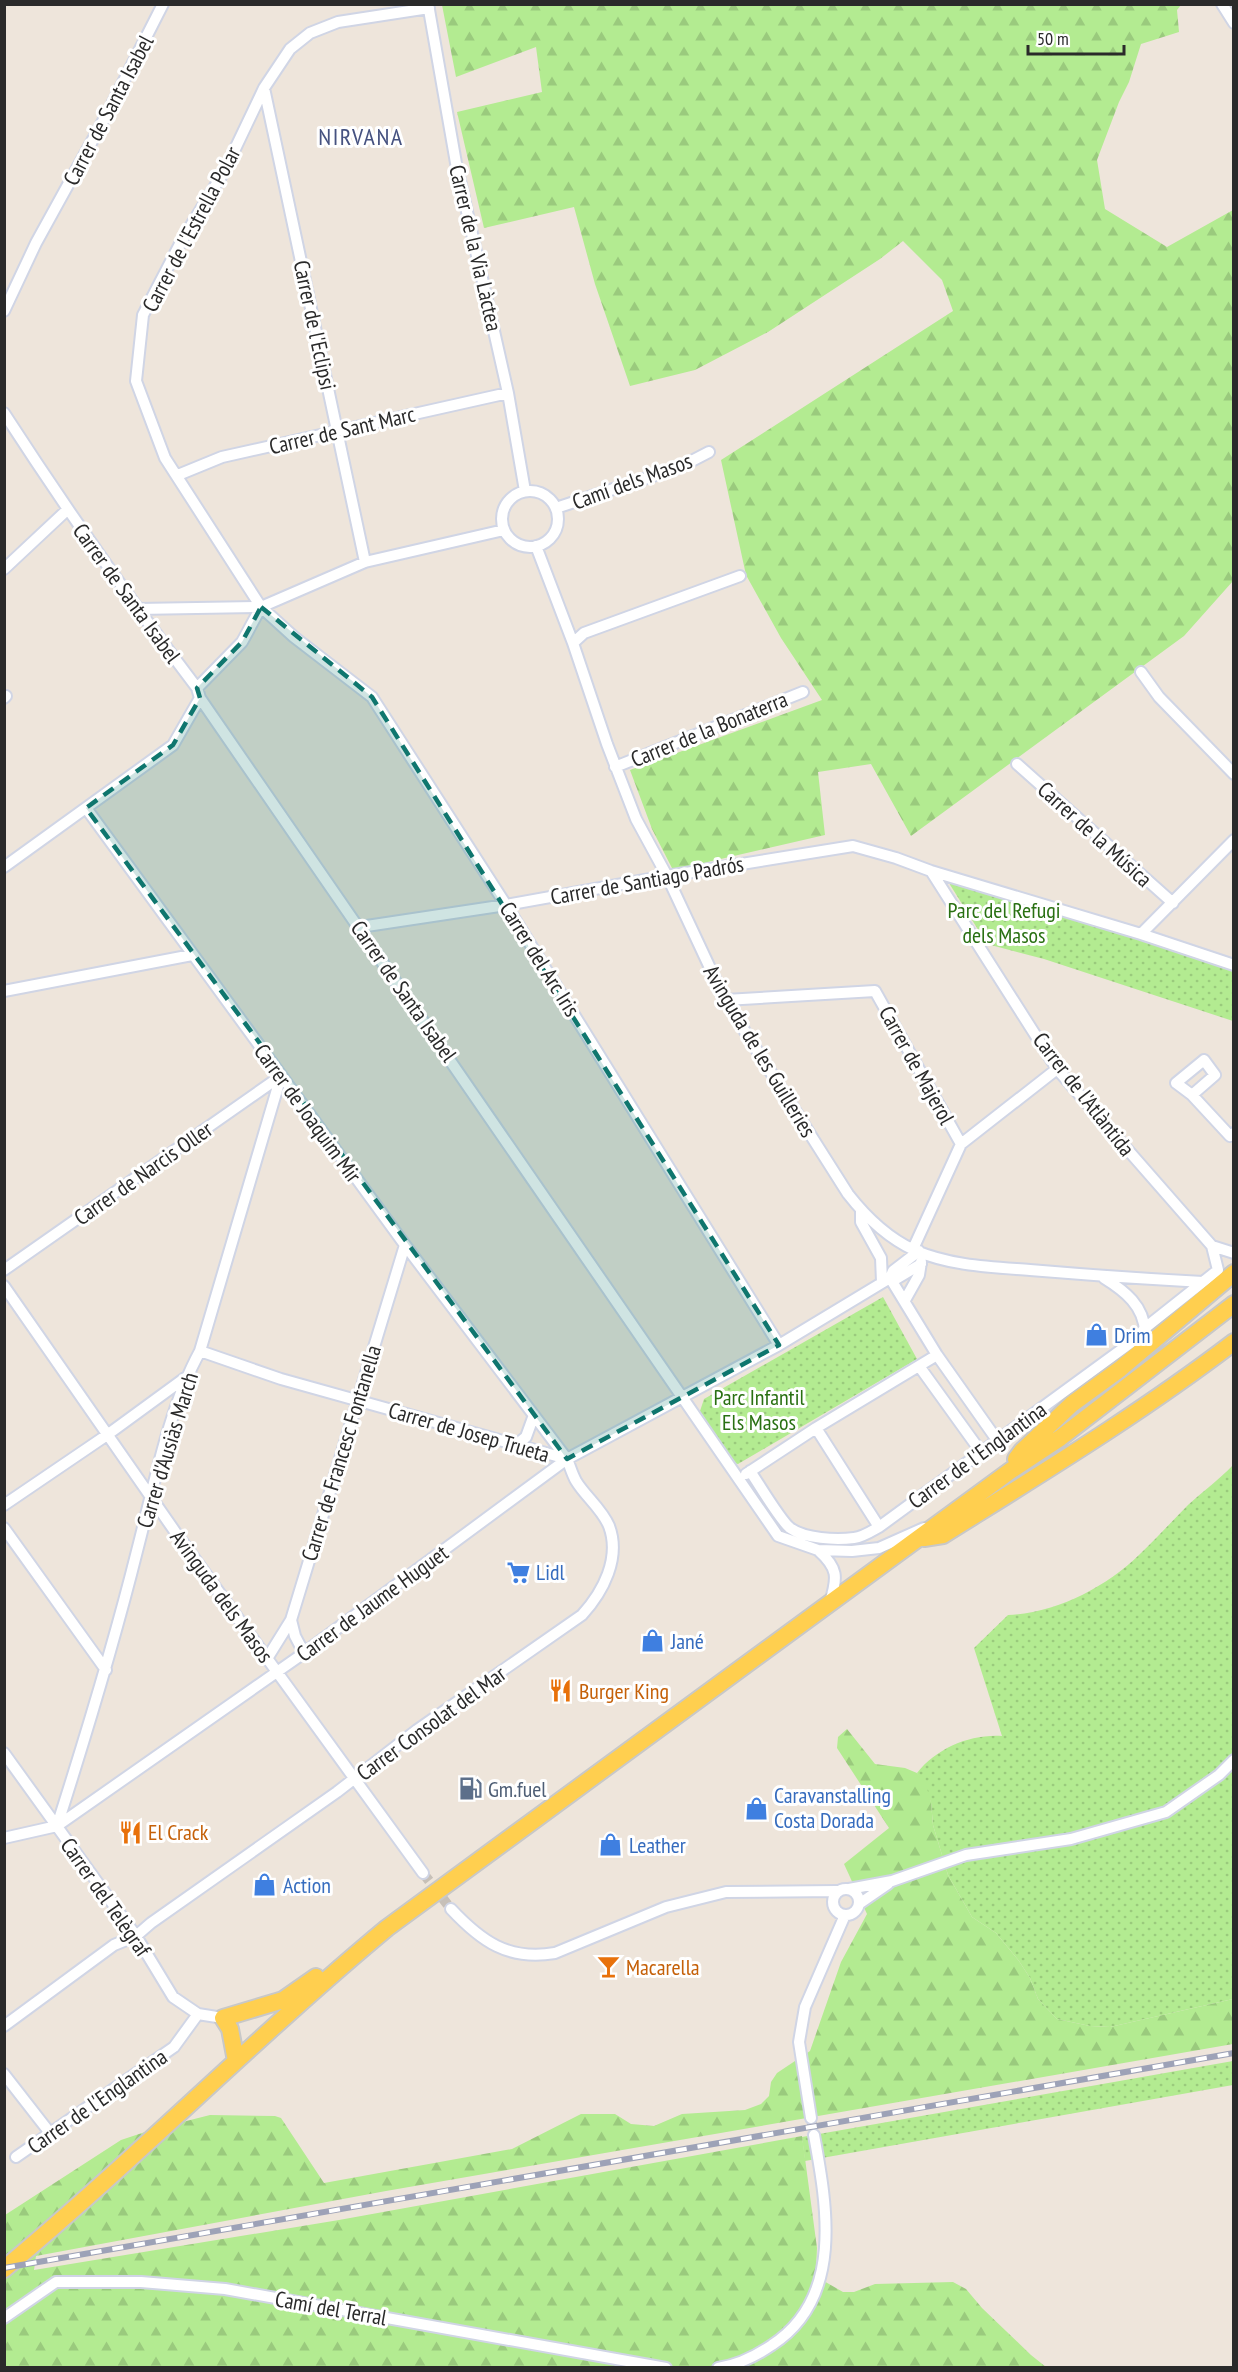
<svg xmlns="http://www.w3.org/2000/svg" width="1238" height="2372" viewBox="0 0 1238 2372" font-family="'PT Sans Narrow',sans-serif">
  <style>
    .grass { fill: url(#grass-dots) }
    .forest { fill: url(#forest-firs) }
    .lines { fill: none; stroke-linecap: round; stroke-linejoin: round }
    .street-tunnel { stroke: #c7c0b8; stroke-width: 10; stroke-dasharray: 10 5; stroke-linecap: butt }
    .street-casing { stroke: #d0d5e5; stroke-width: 14 }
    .primary-casing { stroke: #c8c8c8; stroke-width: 20 }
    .street { stroke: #fff; stroke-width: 10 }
    .primary { stroke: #ffcf4f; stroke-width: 16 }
    .rail-casing { stroke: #9da2b7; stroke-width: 6 }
    .rail { stroke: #fff; stroke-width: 4; stroke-dasharray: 11; stroke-linecap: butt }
    .marked { fill: #0f766e; fill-opacity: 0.2; stroke: #0f766e; stroke-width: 4.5; stroke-dasharray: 12 8; stroke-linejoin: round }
    .labels { text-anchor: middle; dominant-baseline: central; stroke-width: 6; stroke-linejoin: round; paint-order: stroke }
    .street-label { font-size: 22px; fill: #2a2a2a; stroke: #fff }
    .park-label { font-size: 22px; fill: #297012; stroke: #fff }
    .shop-label { font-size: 22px; fill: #366cbe; stroke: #fff; text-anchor: start }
    .food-label { font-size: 22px; fill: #c56008; stroke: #fff; text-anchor: start }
    .service-label { font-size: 22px; fill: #4e5e75; stroke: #fff; text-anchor: start }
    .neighbourhood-label { font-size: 24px; letter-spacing: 1.5px; fill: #465280; stroke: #fff }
  </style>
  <defs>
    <pattern id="grass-dots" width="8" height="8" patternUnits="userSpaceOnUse" patternTransform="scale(1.5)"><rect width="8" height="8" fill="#b3eb91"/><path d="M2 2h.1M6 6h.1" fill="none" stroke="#9aca7d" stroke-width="1.8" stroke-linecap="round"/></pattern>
    <pattern id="forest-firs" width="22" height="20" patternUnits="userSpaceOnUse" patternTransform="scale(1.5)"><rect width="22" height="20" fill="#b3eb91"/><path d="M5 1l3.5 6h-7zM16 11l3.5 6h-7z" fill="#9aca7d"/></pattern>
  </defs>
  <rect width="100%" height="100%" fill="#eee5db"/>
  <path class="grass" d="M 944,875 L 1233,970 L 1233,1021 L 1044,959 L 987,944 Z
    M 883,1297 L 917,1359 L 738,1464 L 734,1463 L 700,1411 L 704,1399 Z
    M 1233,1465 L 1233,1999 L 1110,2027 L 1090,2026 L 1057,2019 L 1038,1999 L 1030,1978 L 1019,1961 L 996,1933 L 972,1917 L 948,1875 L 933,1825 L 931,1802 L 917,1773 C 937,1748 970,1734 1002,1736 L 974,1648 L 1008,1615 C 1056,1613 1105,1588 1140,1554 C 1157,1538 1172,1521 1188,1505 C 1203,1491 1219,1480 1233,1465 Z
    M 1233,2061 L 1233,2085 L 805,2161 L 802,2137 Z"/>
  <path class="forest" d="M 442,5 L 1181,5 L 1177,10 L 1179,32 L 1141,44 L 1129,82 L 1119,102 L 1097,160 L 1105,209 L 1167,247 L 1233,210 L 1233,581 L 1184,636 L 911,836 L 871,764 L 818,772 L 825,835 L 673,870 L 652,829 L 630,770 L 822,700 L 781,638 L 746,575 L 721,460 L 953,311 L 942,280 L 903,241 L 880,259 L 768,332 L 695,370 L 630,386 L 595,284 L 574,207 L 484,228 L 457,112 L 542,92 L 536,47 L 456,77 Z
    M 847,1729 L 875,1764 L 905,1768 L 917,1773 L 926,1785 L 931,1802 L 933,1825 L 948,1875 L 972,1917 L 996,1933 L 1019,1961 L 1030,1978 L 1038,1999 L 1057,2019 L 1090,2026 L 1110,2027 L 1233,1999 L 1233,2044 L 386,2191 L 36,2256 L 34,2270 L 339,2220 L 802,2136 L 817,2248 L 816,2269 L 822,2280 L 843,2292 L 854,2292 L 875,2284 L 953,2282 L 966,2289 L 982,2308 L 1031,2355 L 1046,2367 L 5,2368 L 5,2215 L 121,2140 L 151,2130 L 210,2115 L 275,2116 L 281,2118 L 324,2183 L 512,2149 L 581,2114 L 615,2114 L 631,2124 L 654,2126 L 682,2114 L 745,2110 L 761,2104 L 769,2096 L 771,2082 L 777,2073 L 810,2051 L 841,1962 L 867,1914 L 844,1864 L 889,1828 L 837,1748 L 838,1737 Z"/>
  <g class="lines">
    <path class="street-tunnel" d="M 423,1873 L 451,1909
      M 811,2118 L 814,2135"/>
    <defs>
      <path id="street" d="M 428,4 L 456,163 L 508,393 L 525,491
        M 1222,4 L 1234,23
        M 429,8 L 338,22 L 310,33 L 290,49 L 264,88 L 225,170 L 181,242 L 143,315 L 136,381 L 165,458 L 261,607 L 294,637 L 372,697 L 506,905 L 779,1345
        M 264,88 L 365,562
        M 4,311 L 36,243 L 107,114 L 163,4
        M 4,413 C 65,507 129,599 197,688 L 200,698 L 778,1536 L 818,1550 L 852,1551 L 879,1548 L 924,1528
        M 178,475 L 222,457 L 508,393
        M502 519a28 28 0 1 1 56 0a28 28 0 1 1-56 0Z
        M 556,508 L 680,467 L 709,452
        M 536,546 L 573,643 L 607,744 L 636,819 L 667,876 L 725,1000 L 848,1194 C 866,1217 886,1237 914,1250 C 951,1266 990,1267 1030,1270 C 1088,1275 1146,1279 1203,1282
        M 4,569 L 67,510
        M 137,609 L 261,607 L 365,562 L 504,530
        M 573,643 L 584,633 L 740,576
        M 1141,672 L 1159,697 L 1234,774
        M 197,688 L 242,642 L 261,607
        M 4,698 L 6,696
        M 1017,764 L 1173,903
        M 615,767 L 803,692
        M 4,867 L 173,745 L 200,698
        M 931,871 L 1057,1069 L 1212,1246 L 1218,1270
        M 360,927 L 506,905 L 667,876 L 853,846 L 896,858 L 931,871 L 1141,934 L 1234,965
        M 1141,934 L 1234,840
        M 4,991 L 192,955
        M 725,1000 L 875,991 L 961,1144
        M 1192,1095 L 1215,1075 L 1204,1060 L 1176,1083 L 1192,1095 L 1230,1136 L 1234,1133
        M 861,1211 L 861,1222 L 881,1258 L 882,1282
        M 1212,1246 L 1234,1253
        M 913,1249 L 961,1144 L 1057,1069
        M 4,1270 L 281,1076
        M 890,1278 L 937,1355 L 997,1440
        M 890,1278 L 893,1271 L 919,1251
        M 1104,1278 C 1125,1291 1144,1306 1145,1332
        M 4,1286 L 176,1533 L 423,1873
        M 905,1300 L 919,1275 L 921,1262
        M 200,1351 L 281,1379 L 567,1459
        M 919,1366 L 981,1452
        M 816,1428 L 879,1527
        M 516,1445 L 526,1437 L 534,1415
        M 750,1471 C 759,1484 780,1520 790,1528 C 805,1539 836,1540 854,1538 C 863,1537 872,1531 879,1527 L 1136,1339 L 1145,1328 L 1218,1270
        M 746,1474 L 816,1428 L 937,1355
        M 4,1505 L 107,1435 L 185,1378
        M 4,1528 L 106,1670
        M 818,1550 C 838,1568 838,1577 830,1602
        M 291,1620 L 295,1636 L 304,1653
        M 268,1657 L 291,1620 L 405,1245
        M 4,1753 L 136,1936 L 173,1997 L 198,2014 L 223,2018
        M 57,1826 C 86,1735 114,1643 137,1551 C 154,1486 168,1410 200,1351 L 281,1076
        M 4,1838 L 57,1826 L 304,1653 L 567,1459 L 779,1345 L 890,1278 L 896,1279 L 921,1264
        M833 1902a13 13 0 1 1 26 0a13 13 0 1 1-26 0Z
        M 849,1889 L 892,1881 L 966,1855 L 1071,1839 L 1166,1812 L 1219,1775 L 1234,1760
        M 859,1904 L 888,1884
        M 451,1909 C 481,1941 508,1961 555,1953 L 666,1907 L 726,1892 L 837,1891
        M 4,2026 L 114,1945 L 136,1936 L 151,1923 L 337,1792 L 417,1730 L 582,1615 C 603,1592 621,1558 609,1526 C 602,1509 585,1496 576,1481 C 572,1474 570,1466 567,1459 L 405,1245 L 86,808
        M 4,2074 L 50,2133
        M 811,2118 L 799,2042 L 805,2007 L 845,1915
        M 16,2157 L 174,2047 L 198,2014
        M 4,2318 L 56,2282 L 141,2282 L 225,2289 L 666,2368
        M 718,2368 C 737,2365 756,2356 772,2345 C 844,2298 827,2206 814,2135"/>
      <path id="primary" d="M 1016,1459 L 1022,1451 L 1072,1404 L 1120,1369 L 1234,1273
        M 924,1538 L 943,1535 C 1042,1473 1141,1413 1234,1342
        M 236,2061 L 230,2029 L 223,2018 L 283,2000 L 316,1977
        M 4,2269 C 136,2159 256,2037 387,1928 L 1010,1471 L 1060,1438 L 1234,1304"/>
    </defs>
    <use href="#street" class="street-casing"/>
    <use href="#primary" class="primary-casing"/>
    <use href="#street" class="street"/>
    <use href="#primary" class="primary"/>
    <defs>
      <path id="rail" d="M 4,2268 L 1234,2053"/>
    </defs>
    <use href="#rail" class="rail-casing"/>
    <use href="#rail" class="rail"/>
  </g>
  <path class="marked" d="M 261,607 L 372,697 L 779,1345 L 567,1459 L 86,808 L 173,745 L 200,698 L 197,688 L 242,642 Z"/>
  <defs>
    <symbol id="shop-bare" viewBox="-9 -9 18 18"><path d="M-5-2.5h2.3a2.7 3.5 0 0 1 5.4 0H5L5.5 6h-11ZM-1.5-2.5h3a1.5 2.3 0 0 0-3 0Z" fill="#3f7fe0" stroke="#fff" stroke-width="2.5" paint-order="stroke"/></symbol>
    <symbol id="supermarket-bare" viewBox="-9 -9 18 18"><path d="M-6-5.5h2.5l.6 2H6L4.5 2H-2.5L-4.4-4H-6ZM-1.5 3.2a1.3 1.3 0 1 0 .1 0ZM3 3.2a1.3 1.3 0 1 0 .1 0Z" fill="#3f7fe0" stroke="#fff" stroke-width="2.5" paint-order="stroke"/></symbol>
    <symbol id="restaurant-bare" viewBox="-9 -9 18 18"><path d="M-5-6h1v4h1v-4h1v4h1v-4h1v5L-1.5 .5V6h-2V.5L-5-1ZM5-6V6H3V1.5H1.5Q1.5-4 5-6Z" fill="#e8710a" stroke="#fff" stroke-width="2.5" paint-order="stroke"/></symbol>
    <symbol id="fuel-bare" viewBox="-9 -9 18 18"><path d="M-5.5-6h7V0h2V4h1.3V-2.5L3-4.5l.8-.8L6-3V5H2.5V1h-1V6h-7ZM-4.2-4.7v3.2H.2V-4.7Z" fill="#5c6f8a" stroke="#fff" stroke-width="2.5" paint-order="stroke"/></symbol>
    <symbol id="bar-bare" viewBox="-9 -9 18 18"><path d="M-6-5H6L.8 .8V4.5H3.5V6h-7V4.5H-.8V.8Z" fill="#e8710a" stroke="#fff" stroke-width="2.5" paint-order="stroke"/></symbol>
  </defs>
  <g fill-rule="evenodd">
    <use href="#shop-bare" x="1080" y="1318" width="33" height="33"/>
    <use href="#supermarket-bare" x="502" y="1556" width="33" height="33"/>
    <use href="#shop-bare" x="636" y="1624" width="33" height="33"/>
    <use href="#restaurant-bare" x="544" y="1674" width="33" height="33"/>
    <use href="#fuel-bare" x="454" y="1772" width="33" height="33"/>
    <use href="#shop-bare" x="740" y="1792" width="33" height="33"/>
    <use href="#restaurant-bare" x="114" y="1816" width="33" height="33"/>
    <use href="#shop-bare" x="594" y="1828" width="33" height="33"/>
    <use href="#shop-bare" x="248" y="1868" width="33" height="33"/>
    <use href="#bar-bare" x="592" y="1950" width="33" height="33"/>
  </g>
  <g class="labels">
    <g class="street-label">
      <text transform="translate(108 110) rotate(-62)">Carrer de Santa Isabel</text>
      <text transform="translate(191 229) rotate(-62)">Carrer de l'Estrella Polar</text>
      <text transform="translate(476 248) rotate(77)">Carrer de la Via Làctea</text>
      <text transform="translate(315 325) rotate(78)">Carrer de l'Eclipsi</text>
      <text transform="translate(342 430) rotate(-13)">Carrer de Sant Marc</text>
      <text transform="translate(632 481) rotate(-20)">Camí dels Masos</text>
      <text transform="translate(127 593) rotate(54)">Carrer de Santa Isabel</text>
      <text transform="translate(709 729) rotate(-22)">Carrer de la Bonaterra</text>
      <text transform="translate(1095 834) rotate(42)">Carrer de la Música</text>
      <text transform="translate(647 880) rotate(-10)">Carrer de Santiago Padrós</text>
      <text transform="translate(540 959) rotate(58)">Carrer del Arc Iris</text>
      <text transform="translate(404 991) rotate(55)">Carrer de Santa Isabel</text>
      <text transform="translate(760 1051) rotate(59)">Avinguda de les Guilleries</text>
      <text transform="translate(917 1065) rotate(61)">Carrer de Majerol</text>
      <text transform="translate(1084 1094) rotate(52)">Carrer de l'Atlàntida</text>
      <text transform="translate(308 1113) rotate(54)">Carrer de Joaquim Mir</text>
      <text transform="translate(143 1173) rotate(-35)">Carrer de Narcis Oller</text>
      <text transform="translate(469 1432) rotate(16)">Carrer de Josep Trueta</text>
      <text transform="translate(167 1450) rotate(-73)">Carrer d'Ausiàs March</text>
      <text transform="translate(341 1453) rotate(-73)">Carrer de Francesc Fontanella</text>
      <text transform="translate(977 1455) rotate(-36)">Carrer de l'Englantina</text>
      <text transform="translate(222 1596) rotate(54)">Avinguda dels Masos</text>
      <text transform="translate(372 1603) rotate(-36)">Carrer de Jaume Huguet</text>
      <text transform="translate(431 1723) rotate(-36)">Carrer Consolat del Mar</text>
      <text transform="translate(106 1897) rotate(55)">Carrer del Telègraf</text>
      <text transform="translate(97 2101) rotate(-35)">Carrer de l'Englantina</text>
      <text transform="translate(331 2308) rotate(10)">Camí del Terral</text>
    </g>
    <g class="park-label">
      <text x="1004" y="910">Parc del Refugi<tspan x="1004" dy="25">dels Masos</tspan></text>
      <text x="759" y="1397">Parc Infantil<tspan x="759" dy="25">Els Masos</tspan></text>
    </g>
    <g class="shop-label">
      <text x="1114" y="1335">Drim</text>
      <text x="536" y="1572">Lidl</text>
      <text x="671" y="1641">Jané</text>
      <text x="774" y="1795">Caravanstalling<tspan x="774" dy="25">Costa Dorada</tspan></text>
      <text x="629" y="1845">Leather</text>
      <text x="283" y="1885">Action</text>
    </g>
    <g class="food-label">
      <text x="579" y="1691">Burger King</text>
      <text x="148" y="1832">El Crack</text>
      <text x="626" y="1967">Macarella</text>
    </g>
    <g class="service-label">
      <text x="488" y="1789">Gm.fuel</text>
    </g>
    <g class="neighbourhood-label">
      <text x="361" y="136">NIRVANA</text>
    </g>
  </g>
  <rect width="1238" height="2372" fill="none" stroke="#2a2a2a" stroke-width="12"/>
  <path d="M1028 45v9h96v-9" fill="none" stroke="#2a2a2a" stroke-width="3"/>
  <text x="1037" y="45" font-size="18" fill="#2a2a2a" stroke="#ffffff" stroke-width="4.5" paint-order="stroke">50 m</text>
</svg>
